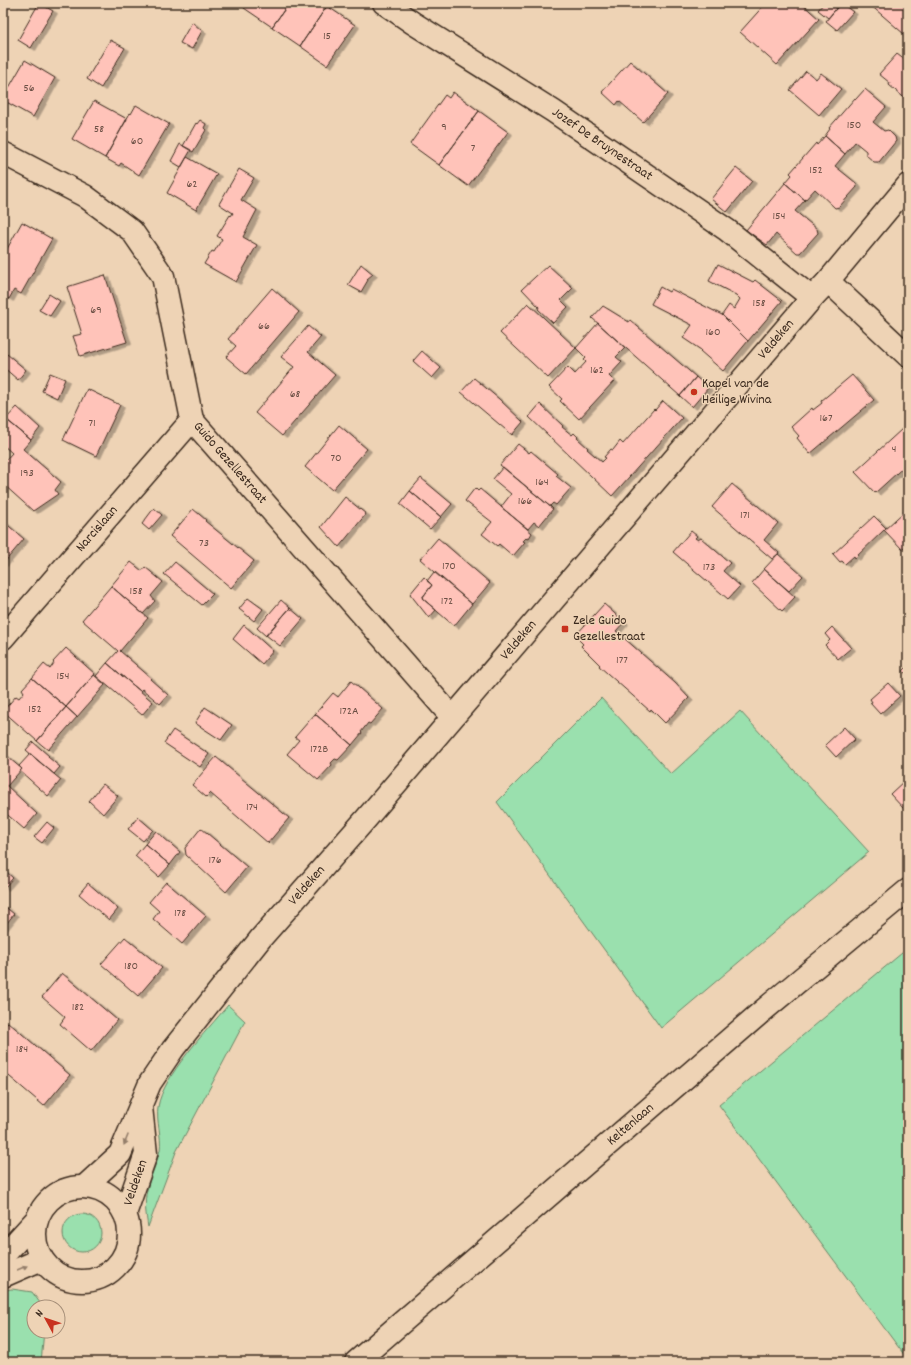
<svg xmlns="http://www.w3.org/2000/svg" width="911" height="1365" viewBox="0 0 911 1365" font-family="Dekko,sans-serif">
  <style>
    .green { fill: #9ae0ae; stroke: #6a8566 }
    .building { fill: #ffc3b9; stroke: #3b2a1e; filter: url(#shadow) }
    .lines { fill: none; stroke-linecap: round; stroke-linejoin: round }
    .minor-casing { stroke: #3b2a1e; stroke-width: 25 }
    .tertiary-casing { stroke: #3b2a1e; stroke-width: 25 }
    .secondary-casing { stroke: #3b2a1e; stroke-width: 25 }
    .minor { stroke: #eed3b5; stroke-width: 22 }
    .tertiary { stroke: #eed3b5; stroke-width: 22 }
    .secondary { stroke: #eed3b5; stroke-width: 22 }
    .oneway { fill: #947e6a }
    .poi-dot { fill: #c8321e; stroke: #eed3b5; stroke-width: 1.5 }
    .labels { text-anchor: middle; dominant-baseline: central; stroke-width: 3; stroke-linejoin: round; paint-order: stroke }
    .number-label { font-size: 12px; fill: #6c5045 }
    .street-label { font-size: 14px; fill: #3b2a1e; stroke: #eed3b5 }
    .poi-label { font-size: 14px; fill: #3b2a1e; stroke: #eed3b5; text-anchor: start }
  </style>
  <defs>
    <filter id="shadow"><feDropShadow dx="4.5" dy="2.5" stdDeviation="0" flood-color="#0004"/></filter>
  </defs>
  <rect width="100%" height="100%" fill="#eed3b5"/>
  <filter id="ink" filterUnits="userSpaceOnUse"><feTurbulence type="fractalNoise" baseFrequency=".025" numOctaves="2"/><feDisplacementMap in="SourceGraphic" scale="8" xChannelSelector="R" yChannelSelector="G"/><feConvolveMatrix kernelMatrix="1 2 1 2 8 2 1 2 1" color-interpolation-filters="sRGB"/></filter>
  <g filter="url(#ink)">
    <path class="green" d="M 601,698 L 671,774 L 740,711 L 869,852 L 661,1028 L 497,802 Z
      M 908,948 L 908,1360 L 719,1105 Z
      M 228,1005 L 245,1021 L 176,1152 L 148,1227 C 146,1215 144,1202 147,1190 C 150,1176 157,1164 160,1150 C 162,1136 156,1122 158,1107 C 163,1075 207,1031 228,1005 Z
      M63 1233a19 19 0 1 1 38 0a19 19 0 1 1-38 0Z
      M 12,1289 L 32,1292 L 43,1307 L 34,1307 L 34,1331 L 44,1331 L 41,1362 L 3,1362 L 3,1290 Z"/>
    <path class="building" d="M 39,3 L 53,11 L 31,48 L 18,40 Z
      M 248,3 L 289,3 L 272,27 L 244,8 Z
      M 289,3 L 323,3 L 327,6 L 300,46 L 272,27 Z
      M 766,3 L 801,3 L 819,19 L 777,65 L 740,32 Z
      M 824,3 L 841,3 L 828,18 L 818,10 Z
      M 841,3 L 853,12 L 837,30 L 826,21 Z
      M 868,3 L 908,3 L 908,101 L 889,85 L 890,83 L 879,74 L 897,54 L 906,61 L 904,34 Z
      M 327,6 L 355,25 L 327,65 L 300,46 Z
      M 192,22 L 202,31 L 192,49 L 180,43 Z
      M 110,40 L 125,48 L 101,88 L 87,79 Z
      M 25,60 L 55,78 L 33,117 L 3,100 L 3,98 Z
      M 630,61 L 668,94 L 643,122 L 619,101 L 616,105 L 602,92 Z
      M 806,71 L 816,79 L 821,73 L 841,89 L 819,115 L 790,90 Z
      M 865,89 L 886,107 L 873,122 L 884,131 L 888,130 L 895,137 L 896,141 L 879,162 L 874,162 L 866,155 L 866,151 L 855,142 L 845,154 L 825,136 L 830,129 L 829,128 L 855,98 L 856,99 Z
      M 453,92 L 479,111 L 439,165 L 410,144 L 445,95 L 449,98 Z
      M 94,101 L 127,119 L 105,158 L 72,139 Z
      M 136,105 L 169,124 L 139,175 L 121,163 L 119,166 L 105,158 L 130,113 L 131,114 Z
      M 479,111 L 508,132 L 468,186 L 439,165 Z
      M 200,120 L 206,124 L 204,128 L 206,130 L 193,152 L 183,146 L 196,123 L 197,124 Z
      M 825,136 L 845,154 L 835,166 L 856,183 L 857,187 L 839,207 L 835,208 L 815,189 L 805,200 L 785,183 L 792,175 L 790,173 L 816,143 L 817,145 Z
      M 180,144 L 191,150 L 181,167 L 171,161 Z
      M 187,157 L 217,174 L 196,210 L 167,193 Z
      M 736,168 L 752,181 L 727,212 L 711,199 Z
      M 239,169 L 254,178 L 241,200 L 257,210 L 243,237 L 257,245 L 236,282 L 204,264 L 212,251 L 214,252 L 222,239 L 217,236 L 230,215 L 231,216 L 233,213 L 219,204 Z
      M 785,183 L 805,200 L 795,211 L 817,229 L 818,233 L 800,253 L 797,253 L 776,234 L 767,245 L 746,230 Z
      M 22,222 L 52,239 L 21,294 L 14,290 L 9,299 L 3,295 L 3,256 Z
      M 361,264 L 373,274 L 367,279 L 368,280 L 361,292 L 348,285 Z
      M 718,264 L 753,282 L 755,280 L 782,301 L 748,341 L 722,315 L 729,305 L 734,309 L 740,299 L 736,295 L 709,281 Z
      M 548,265 L 573,288 L 561,300 L 568,307 L 553,323 L 538,309 L 539,307 L 522,289 Z
      M 105,275 L 127,342 L 80,356 L 73,336 L 82,334 L 67,287 Z
      M 660,287 L 669,292 L 671,289 L 722,315 L 748,341 L 723,371 L 700,351 L 701,350 L 683,338 L 692,325 L 651,304 Z
      M 272,288 L 299,312 L 246,374 L 226,357 L 236,346 L 228,339 Z
      M 49,294 L 60,301 L 50,316 L 39,310 Z
      M 528,303 L 576,348 L 548,378 L 500,333 Z
      M 603,306 L 629,322 L 630,320 L 696,377 L 680,396 L 592,318 Z
      M 598,323 L 625,348 L 616,357 L 622,362 L 609,376 L 614,381 L 579,419 L 560,401 L 562,399 L 549,387 L 568,367 L 575,374 L 586,362 L 584,360 L 586,358 L 576,348 Z
      M 308,326 L 321,337 L 308,352 L 335,375 L 282,436 L 255,413 L 294,367 L 281,357 Z
      M 422,351 L 441,368 L 432,378 L 413,361 Z
      M 7,354 L 26,370 L 18,380 L 3,367 L 3,360 Z
      M 50,373 L 65,379 L 57,398 L 42,391 Z
      M 852,375 L 874,400 L 810,454 L 797,438 L 799,436 L 791,427 L 812,408 L 813,410 L 822,403 L 821,401 Z
      M 696,377 L 708,388 L 692,407 L 680,396 Z
      M 474,378 L 499,399 L 523,422 L 512,435 L 461,392 Z
      M 87,389 L 120,405 L 96,456 L 63,440 Z
      M 663,401 L 682,418 L 612,496 L 529,417 L 540,404 L 563,426 L 562,427 L 572,435 L 574,433 L 578,437 L 577,438 L 588,448 L 587,449 L 602,462 L 606,458 L 604,457 L 611,449 L 613,450 L 620,441 L 623,444 L 654,409 L 655,410 Z
      M 17,407 L 40,428 L 31,440 L 6,419 Z
      M 3,417 L 31,440 L 23,449 L 61,482 L 55,490 L 58,494 L 33,511 L 3,484 L 3,463 L 12,453 L 3,445 Z
      M 339,425 L 367,449 L 332,490 L 305,467 Z
      M 902,429 L 908,436 L 908,463 L 875,493 L 855,472 Z
      M 518,444 L 529,453 L 531,451 L 558,474 L 556,476 L 571,488 L 556,505 L 553,503 L 550,506 L 553,509 L 500,465 Z
      M 503,467 L 553,509 L 539,526 L 534,522 L 528,529 L 501,507 L 511,494 L 493,479 Z
      M 421,478 L 452,504 L 441,517 L 410,491 Z
      M 732,484 L 778,523 L 764,540 L 779,553 L 772,559 L 712,507 Z
      M 475,488 L 478,491 L 480,489 L 532,533 L 529,538 L 527,537 L 523,541 L 525,542 L 513,556 L 499,544 L 497,546 L 482,534 L 492,522 L 465,501 Z
      M 410,491 L 441,517 L 430,529 L 400,504 Z
      M 345,497 L 366,514 L 339,547 L 321,527 Z
      M 154,508 L 162,515 L 149,530 L 142,524 Z
      M 908,508 L 908,544 L 902,549 L 884,530 Z
      M 193,509 L 206,520 L 205,521 L 254,561 L 231,588 L 170,536 Z
      M 874,516 L 886,528 L 884,530 L 855,558 L 854,556 L 845,564 L 842,561 L 840,562 L 833,554 Z
      M 3,521 L 24,539 L 3,564 Z
      M 691,531 L 697,536 L 695,538 L 698,540 L 701,538 L 730,563 L 723,571 L 740,586 L 728,599 L 673,552 Z
      M 438,538 L 490,583 L 472,604 L 420,559 Z
      M 778,554 L 803,576 L 789,591 L 764,569 Z
      M 131,562 L 142,571 L 145,567 L 163,582 L 151,596 L 155,601 L 143,614 L 111,586 Z
      M 175,562 L 213,594 L 202,605 L 164,574 Z
      M 764,569 L 795,597 L 782,611 L 752,583 Z
      M 434,572 L 472,604 L 454,626 L 422,598 L 432,585 L 427,581 Z
      M 424,577 L 432,585 L 422,598 L 436,610 L 429,618 L 410,594 Z
      M 111,586 L 148,618 L 120,651 L 151,678 L 150,679 L 168,695 L 160,704 L 142,689 L 140,691 L 107,663 L 118,651 L 82,620 Z
      M 248,598 L 263,609 L 254,621 L 239,609 Z
      M 281,600 L 290,608 L 266,636 L 257,628 Z
      M 604,604 L 624,622 L 616,631 L 675,683 L 689,698 L 665,723 L 651,709 L 650,711 L 599,666 L 600,665 L 581,646 L 583,644 L 575,636 Z
      M 290,608 L 303,619 L 280,646 L 266,635 Z
      M 244,625 L 273,651 L 262,664 L 233,639 Z
      M 832,627 L 851,648 L 838,659 L 825,645 L 830,640 L 825,634 Z
      M 66,648 L 95,674 L 66,707 L 32,678 L 44,664 L 50,669 L 54,663 L 53,662 Z
      M 107,663 L 153,702 L 142,715 L 96,676 Z
      M 908,666 L 908,676 L 903,671 Z
      M 94,675 L 105,685 L 77,717 L 66,707 Z
      M 32,678 L 66,707 L 37,741 L 3,711 L 16,696 L 19,698 L 24,692 L 22,689 Z
      M 351,681 L 383,709 L 370,724 L 368,723 L 361,732 L 362,733 L 352,745 L 315,714 L 333,693 L 338,697 Z
      M 888,683 L 900,696 L 880,714 L 870,703 L 872,702 L 870,699 Z
      M 66,707 L 77,717 L 48,750 L 37,741 Z
      M 205,707 L 232,725 L 221,740 L 195,723 Z
      M 315,714 L 352,745 L 338,760 L 335,759 L 331,763 L 332,765 L 318,780 L 287,754 L 299,740 L 295,737 Z
      M 844,727 L 855,739 L 836,757 L 825,745 Z
      M 173,730 L 209,754 L 200,767 L 164,743 Z
      M 33,742 L 49,756 L 48,757 L 60,767 L 54,774 L 26,750 Z
      M 3,753 L 22,769 L 7,786 L 37,814 L 24,829 L 3,811 Z
      M 30,754 L 61,780 L 48,796 L 20,771 L 22,769 L 19,766 Z
      M 216,757 L 289,818 L 268,843 L 210,793 L 206,797 L 192,785 Z
      M 905,780 L 908,783 L 908,805 L 904,809 L 890,794 Z
      M 103,784 L 118,796 L 103,814 L 89,801 Z
      M 138,817 L 153,830 L 143,841 L 128,829 Z
      M 47,822 L 54,828 L 42,843 L 34,837 Z
      M 201,828 L 247,867 L 226,892 L 186,855 L 185,848 Z
      M 156,831 L 180,852 L 170,865 L 145,844 Z
      M 145,844 L 170,865 L 159,877 L 135,856 Z
      M 3,869 L 13,878 L 4,888 L 3,887 Z
      M 166,882 L 206,916 L 182,944 L 153,919 L 159,911 L 149,902 Z
      M 88,883 L 118,909 L 109,920 L 79,894 Z
      M 3,905 L 14,914 L 3,928 Z
      M 125,937 L 162,968 L 138,996 L 101,964 Z
      M 62,973 L 117,1020 L 91,1051 L 60,1024 L 65,1017 L 42,997 Z
      M 8,1022 L 70,1075 L 44,1106 L 3,1071 L 3,1028 Z"/>
    <g class="lines">
      <defs>
        <g id="minor">
          <path id="s1" d="M 384,3 L 413,23 L 553,111 L 727,230 L 812,298"/>
          <path id="s2" d="M 3,153 L 85,196 L 132,231 L 163,276 L 192,420 L 452,717"/>
          <path id="s3" d="M 3,638 L 192,420"/>
          <path id="s4" d="M 85,1186 L 120,1154 L 150,1083 L 173,1049 L 261,938 L 365,820 L 812,298 L 828,281"/>
          <circle cx="82" cy="1234" r="47"/>
          <path id="s5" d="M 125,1214 L 146,1154 L 141,1107"/>
          <path d="M 3,1256 L 36,1220"/>
          <path d="M 3,1276 L 42,1259"/>
        </g>
        <path id="tertiary" d="M 908,185 L 828,281 L 908,356"/>
        <g id="secondary">
          <path id="s6" d="M 356,1362 L 759,1014 L 908,890"/>
        </g>
      </defs>
      <use href="#minor" class="minor-casing"/>
      <use href="#tertiary" class="tertiary-casing"/>
      <use href="#secondary" class="secondary-casing"/>
      <use href="#minor" class="minor"/>
      <use href="#tertiary" class="tertiary"/>
      <use href="#secondary" class="secondary"/>
    </g>
    <defs><path id="oneway-solid" d="M-6-.8H1V-3.2L6.5 0L1 3.2V.8H-6Z"/></defs>
    <g class="oneway">
      <use href="#oneway-solid" transform="translate(126 1140) rotate(112)"/>
      <use href="#oneway-solid" transform="translate(22 1268) rotate(-23)"/>
    </g>
  </g>
  <g class="poi-dot">
    <circle cx="694" cy="392" r="4"/>
    <rect x="561" y="625" width="8" height="8" rx="2"/>
  </g>
  <g class="labels">
    <g class="number-label">
      <text x="327" y="36">15</text>
      <text x="29" y="88">56</text>
      <text x="854" y="125">150</text>
      <text x="444" y="127">9</text>
      <text x="99" y="129">58</text>
      <text x="137" y="141">60</text>
      <text x="473" y="148">7</text>
      <text x="816" y="170">152</text>
      <text x="192" y="184">62</text>
      <text x="779" y="216">154</text>
      <text x="759" y="303">158</text>
      <text x="96" y="310">69</text>
      <text x="264" y="326">66</text>
      <text x="713" y="332">160</text>
      <text x="597" y="370">162</text>
      <text x="295" y="394">68</text>
      <text x="826" y="418">167</text>
      <text x="92" y="423">71</text>
      <text x="894" y="449">4</text>
      <text x="336" y="458">70</text>
      <text x="27" y="473">193</text>
      <text x="542" y="482">164</text>
      <text x="525" y="501">166</text>
      <text x="745" y="515">171</text>
      <text x="204" y="543">73</text>
      <text x="449" y="566">170</text>
      <text x="709" y="567">173</text>
      <text x="136" y="591">158</text>
      <text x="447" y="601">172</text>
      <text x="622" y="660">177</text>
      <text x="63" y="676">154</text>
      <text x="35" y="709">152</text>
      <text x="349" y="711">172A</text>
      <text x="319" y="749">172B</text>
      <text x="252" y="807">174</text>
      <text x="215" y="860">176</text>
      <text x="180" y="913">178</text>
      <text x="131" y="966">180</text>
      <text x="78" y="1007">182</text>
      <text x="22" y="1049">184</text>
    </g>
    <g class="street-label">
      <text stroke="none"><textPath href="#s1" startOffset="260">Jozef De Bruynestraat</textPath></text>
      <text stroke="none"><textPath href="#s4" startOffset="1097">Veldeken</textPath></text>
      <text stroke="none"><textPath href="#s2" startOffset="410">Guido Gezellestraat</textPath></text>
      <text stroke="none"><textPath href="#s3" startOffset="144">Narcislaan</textPath></text>
      <text stroke="none"><textPath href="#s4" startOffset="701">Veldeken</textPath></text>
      <text stroke="none"><textPath href="#s4" startOffset="377">Veldeken</textPath></text>
      <text stroke="none"><textPath href="#s6" startOffset="363">Keltenlaan</textPath></text>
      <text stroke="none"><textPath href="#s5" startOffset="33">Veldeken</textPath></text>
    </g>
    <g class="poi-label">
      <text x="702" y="384">Kapel van de<tspan x="702" dy="16">Heilige Wivina</tspan></text>
      <text x="573" y="621">Zele Guido<tspan x="573" dy="16">Gezellestraat</tspan></text>
    </g>
  </g>
  <rect width="911" height="1365" fill="none" stroke="#eed3b5" stroke-width="16"/>
  <rect x="8" y="8" width="895" height="1349" fill="none" stroke="#3b2a1e" stroke-width="1.5" filter="url(#ink)"/>
  <g transform="translate(46 1319) rotate(310)"><circle r="19" fill="#eed3b5" stroke="#a68f79"/>
  <path d="M0-3L7 15L0 10L-7 15Z" fill="#c8321e"/>
  <text y="-6" font-size="11" font-weight="bold" text-anchor="middle" fill="#3b2a1e">N</text>
  </g>
</svg>
